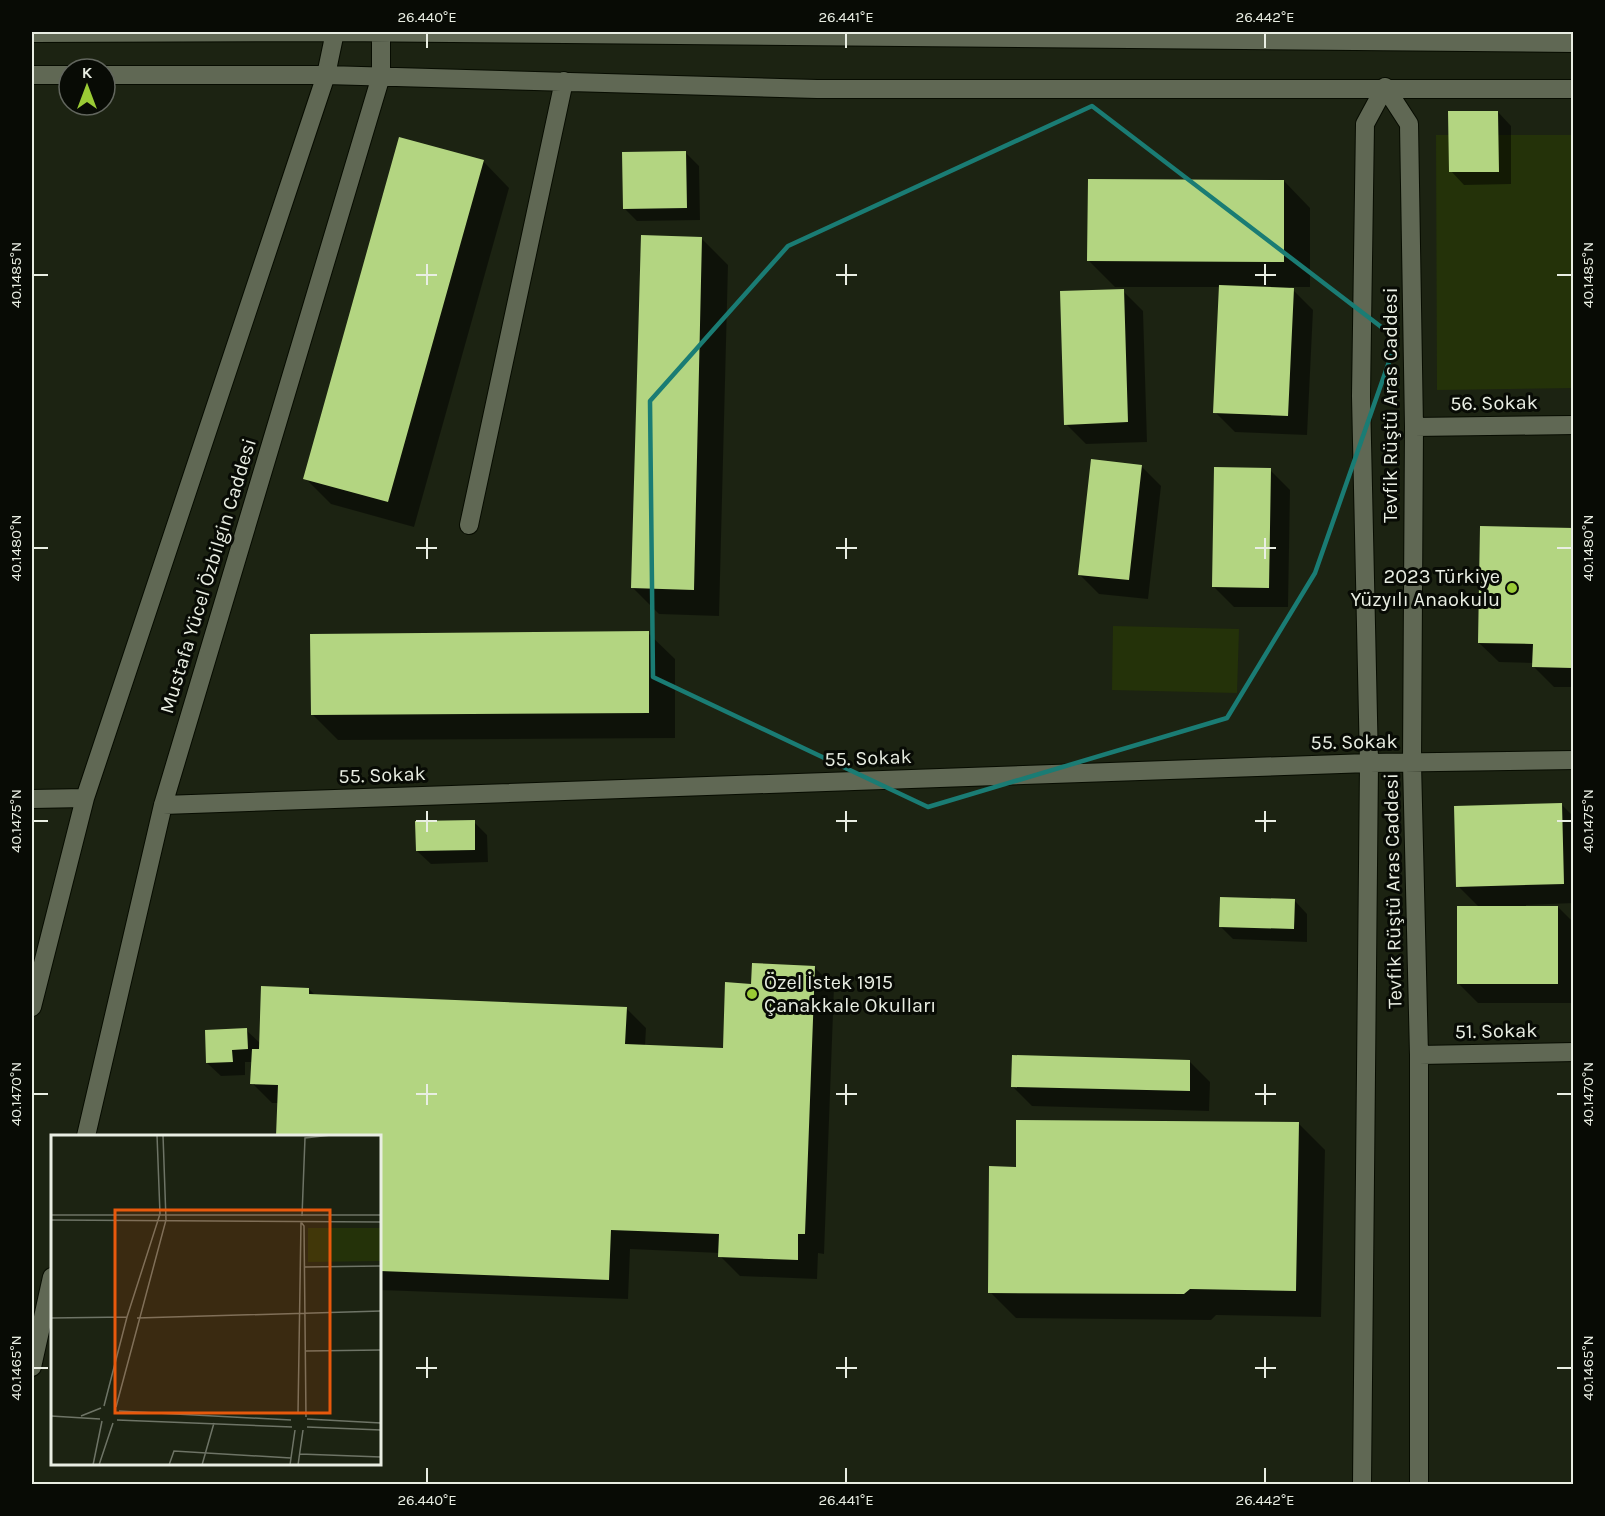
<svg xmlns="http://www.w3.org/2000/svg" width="1605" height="1516" viewBox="0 0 1605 1516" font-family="Karla,sans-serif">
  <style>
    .green { fill: #243209 }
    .shadow { fill: #0007 }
    .building { fill: #b3d581 }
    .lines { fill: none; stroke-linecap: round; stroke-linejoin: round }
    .minor-casing { stroke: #070c01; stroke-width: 20 }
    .minor { stroke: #606854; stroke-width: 18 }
    .marked { fill: none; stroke: #1a7c74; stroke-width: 4.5; stroke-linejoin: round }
    .ticks { fill: none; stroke: #e9eee3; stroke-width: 2 }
    .poi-dot { fill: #9acb35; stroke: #080b05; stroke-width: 2 }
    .labels { text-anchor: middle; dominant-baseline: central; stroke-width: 6; stroke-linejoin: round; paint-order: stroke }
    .street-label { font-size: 20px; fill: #e9eee3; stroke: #080b05 }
    .poi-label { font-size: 20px; fill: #e9eee3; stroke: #080b05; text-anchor: end }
    .inset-road { fill: none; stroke: #6e7466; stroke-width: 1.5 }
    .view { fill: #e8590c; fill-opacity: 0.15; stroke: #e8590c; stroke-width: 3 }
    .inset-edge { fill: none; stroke: #e9eee3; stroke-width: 3 }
    .neatline { fill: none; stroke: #e9eee3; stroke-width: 2 }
    .ticks-label { font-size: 15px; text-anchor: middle; fill: #e9eee3 }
  </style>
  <rect width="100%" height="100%" fill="#1c2312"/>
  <path class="green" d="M 1436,135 L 1573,135 L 1573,388 L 1437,390 Z
    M 1113,626 L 1239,629 L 1237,693 L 1112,690 Z"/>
  <path class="shadow" d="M 1498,112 L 1511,126 L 1511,184 L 1464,185 L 1451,171 Z
    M 686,153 L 699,166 L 700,220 L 637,221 L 624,208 Z
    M 483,161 L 509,188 L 414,527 L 331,504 L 305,478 Z
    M 1284,181 L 1310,208 L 1310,287 L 1290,287 L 1313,310 L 1307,435 L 1235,432 L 1215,412 L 1220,287 L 1115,287 L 1089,261 Z
    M 702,239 L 728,265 L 719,616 L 659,614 L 633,588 Z
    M 1123,291 L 1143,311 L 1147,442 L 1086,444 L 1066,424 Z
    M 1141,466 L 1161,486 L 1148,599 L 1099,594 L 1079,574 Z
    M 1270,470 L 1290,490 L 1288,607 L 1234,607 L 1214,587 Z
    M 1574,530 L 1574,687 L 1554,687 L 1534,667 L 1534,663 L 1499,662 L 1479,643 Z
    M 648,633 L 675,659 L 675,738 L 338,740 L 312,714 Z
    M 1561,804 L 1574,817 L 1574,903 L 1526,905 L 1526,907 L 1558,907 L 1574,923 L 1574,1003 L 1478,1003 L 1458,983 L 1479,907 L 1458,886 Z
    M 474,822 L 487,835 L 488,862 L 431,864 L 417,851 Z
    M 1294,900 L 1307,914 L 1307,942 L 1233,939 L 1220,926 Z
    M 814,967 L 834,987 L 824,1254 L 818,1253 L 817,1279 L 740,1276 L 720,1256 L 720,1253 L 630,1249 L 628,1299 L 380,1290 L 380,1136 L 277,1136 L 278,1103 L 272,1103 L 252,1083 L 253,1062 L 245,1062 L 245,1075 L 221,1076 L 207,1063 L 246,1030 L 261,1044 L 309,989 L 316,996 L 626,1008 L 646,1028 L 645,1046 L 724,1049 L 753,985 Z
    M 1190,1062 L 1210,1082 L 1209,1111 L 1032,1106 L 1012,1086 Z
    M 1298,1123 L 1325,1150 L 1321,1317 L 1216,1315 L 1211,1320 L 1016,1318 L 990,1292 Z"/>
  <path class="building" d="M 1448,111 L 1498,111 L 1499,172 L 1449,172 Z
    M 399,137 L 484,160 L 388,502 L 303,479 Z
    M 686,151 L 687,208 L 623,209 L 622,152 Z
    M 1088,179 L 1284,180 L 1284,262 L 1087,261 Z
    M 641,235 L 702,237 L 694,590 L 631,588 Z
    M 1219,285 L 1294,288 L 1288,416 L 1213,413 Z
    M 1124,289 L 1128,422 L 1064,425 L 1060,291 Z
    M 1091,459 L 1142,465 L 1129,580 L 1078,575 Z
    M 1214,467 L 1271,468 L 1269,588 L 1212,587 Z
    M 1480,526 L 1574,528 L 1572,668 L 1532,667 L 1533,644 L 1478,643 Z
    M 649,631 L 649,713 L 311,715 L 310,634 Z
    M 1562,803 L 1564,884 L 1456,887 L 1454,806 Z
    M 475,820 L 475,850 L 416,851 L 415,821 Z
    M 1220,897 L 1295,899 L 1294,929 L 1219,927 Z
    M 1457,906 L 1558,906 L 1558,984 L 1457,984 Z
    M 752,963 L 815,966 L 805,1234 L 798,1234 L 798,1260 L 718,1257 L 719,1234 L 611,1230 L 609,1280 L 380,1271 L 380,1136 L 276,1136 L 278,1085 L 250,1084 L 252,1049 L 259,1049 L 261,986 L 309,988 L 309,994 L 627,1007 L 625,1044 L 723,1048 L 725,982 L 751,984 Z
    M 247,1028 L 248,1049 L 232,1050 L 233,1062 L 206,1063 L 205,1030 Z
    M 1012,1055 L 1190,1060 L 1190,1091 L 1011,1087 Z
    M 1016,1120 L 1299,1122 L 1296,1291 L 1190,1289 L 1184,1294 L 988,1293 L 989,1166 L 1016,1167 Z"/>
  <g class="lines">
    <defs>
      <path id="minor" d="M 32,33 L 335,32 L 1574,43
        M 32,75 L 69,75
        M 105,75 L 326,75 L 817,89 L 1574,89
        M 1385,87 L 1409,124 L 1414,427 L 1412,763 L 1419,1055 L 1419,1484
        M 1414,427 L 1574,425
        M 469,525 L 564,81
        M 32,799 L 85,798
        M 163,805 L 1369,763 L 1574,760
        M 32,1007 L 85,798 L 326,75 L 335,32
        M 1419,1055 L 1574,1052
        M 86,1136 L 163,805 L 381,76 L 381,32
        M 32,1367 L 52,1277
        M 1362,1484 L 1369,763 L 1361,396 L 1365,124 L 1385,87"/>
    </defs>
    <use href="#minor" class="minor-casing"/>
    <use href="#minor" class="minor"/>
  </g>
  <path class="marked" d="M 1092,106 L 1397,339 L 1315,573 L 1227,718 L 928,807 L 653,677 L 650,401 L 788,246 Z"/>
  <path class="ticks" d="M 427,33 L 427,48M 846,33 L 846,48M 1265,33 L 1265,48M 427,264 L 427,285M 846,264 L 846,285M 1265,264 L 1265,285M 33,275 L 48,275M 416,275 L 437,275M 836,275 L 857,275M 1255,275 L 1276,275M 1557,275 L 1572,275M 427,538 L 427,559M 846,538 L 846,559M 1265,538 L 1265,559M 33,548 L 48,548M 416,548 L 437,548M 836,548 L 857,548M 1255,548 L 1276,548M 1557,548 L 1572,548M 427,811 L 427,832M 846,811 L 846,832M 1265,811 L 1265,832M 33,821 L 48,821M 416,821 L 437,821M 836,821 L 857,821M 1255,821 L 1276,821M 1557,821 L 1572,821M 427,1084 L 427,1105M 846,1084 L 846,1105M 1265,1084 L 1265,1105M 33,1094 L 48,1094M 416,1094 L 437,1094M 836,1094 L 857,1094M 1255,1094 L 1276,1094M 1557,1094 L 1572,1094M 427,1357 L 427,1378M 846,1357 L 846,1378M 1265,1357 L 1265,1378M 33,1368 L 48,1368M 416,1368 L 437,1368M 836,1368 L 857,1368M 1255,1368 L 1276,1368M 1557,1368 L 1572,1368M 427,1468 L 427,1483M 846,1468 L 846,1483M 1265,1468 L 1265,1483"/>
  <g class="poi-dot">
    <circle cx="1512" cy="588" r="6"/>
    <circle cx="752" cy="994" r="6"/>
  </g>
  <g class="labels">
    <g class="street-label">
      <text transform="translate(1494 403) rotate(-1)">56. Sokak</text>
      <text transform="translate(1390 405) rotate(-90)">Tevfik Rüştü Aras Caddesi</text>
      <text transform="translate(208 576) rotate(-73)">Mustafa Yücel Özbilgin Caddesi</text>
      <text transform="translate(1354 742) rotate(-1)">55. Sokak</text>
      <text transform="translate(868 758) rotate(-2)">55. Sokak</text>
      <text transform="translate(382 775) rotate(-2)">55. Sokak</text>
      <text transform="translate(1393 891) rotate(-91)">Tevfik Rüştü Aras Caddesi</text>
      <text transform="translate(1496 1031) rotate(-1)">51. Sokak</text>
    </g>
    <g class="poi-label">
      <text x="1500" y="576">2023 Türkiye<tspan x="1500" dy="23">Yüzyılı Anaokulu</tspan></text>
      <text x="764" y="982" text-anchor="start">Özel İstek 1915<tspan x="764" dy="23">Çanakkale Okulları</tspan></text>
    </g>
  </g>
  <g transform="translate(51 1135)">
    <rect width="330" height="330" fill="#1c2312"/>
    <path d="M 257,93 L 330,93 L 330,126 L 257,127 Z" fill="#243209"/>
    <path class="inset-road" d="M 0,80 L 330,80M 251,81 L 254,3 L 280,0M 0,85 L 330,87M 250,87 L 253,91 L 255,282M 254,132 L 330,131M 0,183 L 76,182M 86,183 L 330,176M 255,216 L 330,215M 53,271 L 76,182 L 109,79 L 106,0M 65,272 L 115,85 L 112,0M 68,276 L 240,285M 247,279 L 250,87M 0,281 L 49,284M 30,281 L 50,273M 256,284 L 330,288M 66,285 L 241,292M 256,292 L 330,295M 249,319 L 330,322M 42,330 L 51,286M 48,330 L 62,288M 118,330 L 123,316 L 240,323M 151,330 L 163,288M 239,330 L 244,295M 247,330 L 252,295"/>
    <path class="view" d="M 64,75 L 279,75 L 279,278 L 64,278 Z"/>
    <rect width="330" height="330" class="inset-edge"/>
  </g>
  <rect width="1605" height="1516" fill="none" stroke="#080b05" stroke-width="66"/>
  <g transform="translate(87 87)"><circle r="28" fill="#080b05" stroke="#62665e" stroke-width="1.5"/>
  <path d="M0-4.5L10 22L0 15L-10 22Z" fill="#9acb35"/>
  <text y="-9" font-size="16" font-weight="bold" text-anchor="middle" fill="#e9eee3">K</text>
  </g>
  <rect x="33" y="33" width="1539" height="1450" class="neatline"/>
  <g class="ticks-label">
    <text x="427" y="22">26.440°E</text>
    <text x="846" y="22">26.441°E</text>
    <text x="1265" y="22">26.442°E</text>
    <text transform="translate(16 275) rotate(-90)" y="5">40.1485°N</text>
    <text transform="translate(1588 275) rotate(-90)" y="5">40.1485°N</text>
    <text transform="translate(16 548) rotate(-90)" y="5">40.1480°N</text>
    <text transform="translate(1588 548) rotate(-90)" y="5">40.1480°N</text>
    <text transform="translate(16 821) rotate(-90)" y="5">40.1475°N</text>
    <text transform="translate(1588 821) rotate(-90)" y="5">40.1475°N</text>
    <text transform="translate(16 1094) rotate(-90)" y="5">40.1470°N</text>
    <text transform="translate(1588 1094) rotate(-90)" y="5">40.1470°N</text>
    <text transform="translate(16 1368) rotate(-90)" y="5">40.1465°N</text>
    <text transform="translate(1588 1368) rotate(-90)" y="5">40.1465°N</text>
    <text x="427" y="1505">26.440°E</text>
    <text x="846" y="1505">26.441°E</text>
    <text x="1265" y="1505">26.442°E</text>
  </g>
</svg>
